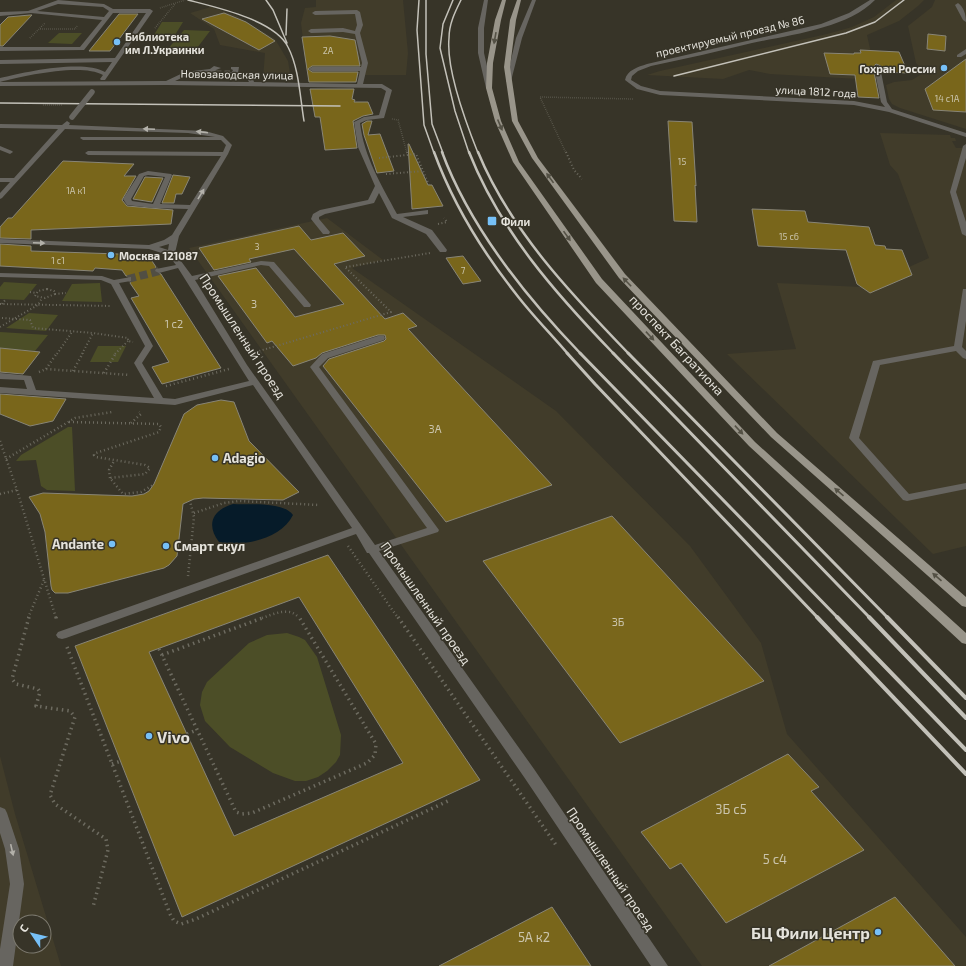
<svg xmlns="http://www.w3.org/2000/svg" width="966" height="966" viewBox="0 0 966 966" font-family="'Exo 2',sans-serif">
  <style>
    .built { fill: #413c2a; fill-rule: evenodd }
    .green { fill: #4c4e27 }
    .water { fill: #061b29 }
    .building { fill: #79661b; stroke: #888577; fill-rule: evenodd }
    .lines { fill: none; stroke-linecap: round; stroke-linejoin: round }
    .minor-tunnel-far1 { stroke: #514e43; stroke-width: 5.5; stroke-dasharray: 5.5 3; stroke-linecap: butt }
    .minor-tunnel { stroke: #514e43; stroke-width: 8; stroke-dasharray: 8 4; stroke-linecap: butt }
    .path-far3 { stroke: #6d6b60; stroke-width: 1.5; stroke-dasharray: 0.5 1.5; stroke-linecap: butt }
    .path-far2 { stroke: #6d6b60; stroke-width: 2; stroke-dasharray: 1 2.5; stroke-linecap: butt }
    .path-far1 { stroke: #6d6b60; stroke-width: 2.5; stroke-dasharray: 1 3; stroke-linecap: butt }
    .path { stroke: #6d6b60; stroke-width: 3.5; stroke-dasharray: 1.5 4; stroke-linecap: butt }
    .minor { fill: #676560; fill-rule: evenodd }
    .major { fill: #99958a; fill-rule: evenodd }
    .rail-far3 { stroke: #c3c1b9; stroke-width: 1.5 }
    .rail-far2 { stroke: #c3c1b9; stroke-width: 2.5 }
    .rail-far1 { stroke: #c3c1b9; stroke-width: 3 }
    .rail { stroke: #c3c1b9; stroke-width: 4 }
    .minor-bridge { stroke: #676560; stroke-width: 5.5 }
    .oneway { fill: #545145 }
    .oneway2 { fill: #b3b1aa }
    .poi-dot { fill: #76c0f7; stroke: #373428; stroke-width: 1.5 }
    .labels { text-anchor: middle; dominant-baseline: central; stroke-width: 3; stroke-linejoin: round; paint-order: stroke }
    .far-number-label { font-size: 9px; fill: #cac4ac }
    .far-poi-label { font-size: 11px; font-weight: bold; fill: #e5e3dc; stroke: #373428; text-anchor: start }
    .far-street-label { font-size: 11px; fill: #e5e3dc; stroke: #373428 }
    .number-label { font-size: 11px; fill: #cac4ac }
    .street-label { font-size: 13px; fill: #e5e3dc; stroke: #373428 }
    .poi-label { font-size: 13px; font-weight: bold; fill: #e5e3dc; stroke: #373428; text-anchor: start }
    .near-number-label { font-size: 13px; fill: #cac4ac }
    .near-poi-label { font-size: 16px; font-weight: bold; fill: #e5e3dc; stroke: #373428; text-anchor: start }
  </style>
  <rect width="100%" height="100%" fill="#373428"/>
  <path class="built" d="M 316,0 L 403,0 L 408,53 L 406,75 L 358,75 L 357,79 L 349,79 L 349,81 L 307,80 L 310,73 L 307,72 L 301,23 L 305,8 L 316,7 Z
    M 896,0 L 924,0 L 918,6 L 899,21 L 867,35 L 877,80 L 770,74 L 749,70 L 723,79 L 647,75 L 660,71 L 827,34 L 852,27 L 874,17 Z
    M 935,0 L 966,0 L 966,129 L 900,108 L 892,104 L 889,99 L 886,85 L 894,82 L 912,80 L 925,72 L 916,63 L 908,26 L 932,7 Z
    M 211,7 L 237,16 L 275,39 L 288,61 L 291,79 L 263,79 L 265,53 L 220,45 L 214,29 L 190,13 Z
    M 880,133 L 950,135 L 951,138 L 955,138 L 956,141 L 952,141 L 956,148 L 966,148 L 966,546 L 933,554 L 727,354 L 796,349 L 777,283 L 861,287 L 871,284 L 929,258 L 898,174 L 890,165 Z
    M 327,218 L 383,260 L 352,268 L 556,411 L 690,546 L 761,643 L 787,734 L 966,937 L 966,966 L 702,966 L 189,248 Z
    M 0,756 L 15,814 L 61,966 L 0,966 ZM 20,922 L 44,922 L 44,946 L 20,946 Z"/>
  <path class="green" d="M 162,22 L 183,22 L 175,35 L 154,35 Z
    M 184,30 L 210,31 L 194,52 L 166,51 Z
    M 59,33 L 82,33 L 72,44 L 48,43 Z
    M 4,282 L 37,284 L 24,300 L 0,299 L 0,287 Z
    M 100,283 L 102,302 L 62,301 L 72,284 Z
    M 29,313 L 58,315 L 46,331 L 6,328 Z
    M 0,332 L 48,335 L 35,351 L 0,348 Z
    M 98,346 L 126,346 L 118,362 L 90,362 Z
    M 68,427 L 72,427 L 75,491 L 47,490 L 41,486 L 36,460 L 16,461 L 21,455 Z
    M 287,633 L 299,637 L 305,640 L 317,657 L 341,735 L 340,755 L 336,762 L 327,771 L 318,777 L 306,781 L 295,781 L 273,773 L 230,747 L 205,721 L 200,705 L 202,692 L 207,682 L 249,643 L 267,635 Z"/>
  <path class="water" d="M 233,504 C 249,505 283,501 293,515 C 281,539 244,547 219,542 C 206,525 212,510 233,504 Z"/>
  <path class="building" d="M 224,13 L 246,22 L 275,41 L 259,50 L 202,19 Z
    M 119,14 L 138,14 L 110,51 L 89,51 Z
    M 30,15 L 32,15 L 3,46 L 0,46 L 0,25 L 8,17 Z
    M 928,34 L 946,36 L 945,51 L 927,49 Z
    M 330,36 L 355,40 L 360,66 L 312,66 L 308,69 L 312,72 L 358,72 L 356,82 L 309,82 L 302,37 Z
    M 860,50 L 899,52 L 908,73 L 882,72 L 881,66 L 876,64 L 873,67 L 879,98 L 858,97 L 855,75 L 830,74 L 824,53 L 854,54 L 854,53 L 861,53 Z
    M 966,59 L 966,112 L 933,110 L 925,89 Z
    M 310,89 L 354,89 L 352,99 L 355,100 L 354,102 L 368,102 L 373,114 L 363,116 L 353,121 L 357,148 L 325,150 L 320,117 L 315,117 Z
    M 367,121 L 372,121 L 368,135 L 380,134 L 394,171 L 377,173 L 364,135 L 362,124 Z
    M 668,121 L 692,122 L 696,186 L 695,185 L 697,222 L 674,221 Z
    M 408,144 L 409,144 L 428,185 L 432,185 L 443,206 L 412,209 Z
    M 63,161 L 134,164 L 124,176 L 136,176 L 122,200 L 127,206 L 173,210 L 171,224 L 31,230 L 31,239 L 0,238 L 0,227 L 8,218 L 12,218 Z
    M 173,175 L 190,177 L 182,194 L 176,194 L 174,203 L 162,203 Z
    M 145,177 L 163,178 L 152,202 L 133,199 Z
    M 752,209 L 805,211 L 808,222 L 869,227 L 875,245 L 885,246 L 886,249 L 902,250 L 912,275 L 870,293 L 857,284 L 846,250 L 758,246 Z
    M 299,226 L 311,240 L 343,233 L 365,256 L 334,264 L 385,319 L 403,313 L 417,326 L 408,329 L 552,485 L 446,522 L 323,366 L 329,359 L 384,341 L 386,339 L 385,335 L 378,335 L 322,353 L 316,358 L 293,366 L 272,341 L 267,343 L 218,276 L 256,268 L 295,317 L 344,304 L 294,249 L 249,259 L 251,262 L 214,270 L 199,248 Z
    M 0,244 L 31,246 L 31,251 L 148,255 L 156,267 L 154,271 L 161,274 L 221,368 L 162,384 L 152,367 L 169,362 L 131,298 L 139,296 L 130,283 L 132,281 L 132,276 L 126,276 L 122,270 L 95,268 L 93,271 L 0,266 Z
    M 463,256 L 481,281 L 463,284 L 446,258 Z
    M 0,348 L 40,352 L 23,374 L 0,372 Z
    M 0,394 L 66,399 L 53,421 L 30,426 L 0,414 Z
    M 221,400 L 234,402 L 249,441 L 299,492 L 283,500 L 203,498 L 194,499 L 183,504 L 177,556 L 169,565 L 164,568 L 68,593 L 55,593 L 52,590 L 51,586 L 45,532 L 40,514 L 29,497 L 43,493 L 132,496 L 144,494 L 149,491 L 154,484 L 184,414 L 197,405 Z
    M 612,516 L 764,681 L 620,743 L 483,561 Z
    M 328,555 L 480,780 L 182,917 L 75,646 ZM 299,597 L 403,763 L 234,836 L 149,652 Z
    M 788,754 L 819,787 L 811,791 L 864,850 L 726,923 L 681,863 L 670,869 L 641,832 Z
    M 895,897 L 955,966 L 769,966 Z
    M 552,907 L 591,966 L 439,966 Z"/>
  <g class="lines">
    <path class="minor-tunnel-far1" d="M 216,73 L 231,73"/>
    <path class="minor-tunnel" d="M 128,279 L 159,271"/>
    <path class="path-far3" d="M 160,8 L 185,0
      M 155,28 L 175,4
      M 40,29 L 75,29 L 77,26
      M 30,38 L 45,23
      M 43,105 L 63,105
      M 392,119 L 398,120 L 407,153
      M 566,153 L 540,97 L 633,99"/>
    <path class="path-far2" d="M 407,152 L 408,155
      M 566,152 L 574,170 L 582,179
      M 379,158 L 416,154 L 429,185
      M 386,174 L 424,171
      M 438,224 L 447,222 L 444,218
      M 346,267 L 430,253
      M 47,289 L 54,291 L 55,294 L 45,298 L 35,296 L 38,291 Z
      M 30,292 L 36,293
      M 55,294 L 66,293
      M 0,304 L 112,306
      M 2,304 L 6,299
      M 2,318 L 30,320 L 33,328 L 93,333 L 128,338 L 128,341 L 133,342
      M 0,327 L 38,305 L 42,298
      M 57,354 L 72,332
      M 82,354 L 93,333
      M 115,354 L 128,341
      M 260,354 L 259,351 L 391,312 L 345,267"/>
    <path class="path-far1" d="M 260,353 L 263,359
      M 46,369 L 57,353
      M 73,371 L 83,353
      M 39,372 L 46,369 L 130,375
      M 104,373 L 116,353
      M 166,386 L 229,369
      M 69,422 L 159,424 L 161,427 L 159,432 L 96,453 L 94,455 L 96,457 L 145,465 L 150,468 L 145,474 L 110,478 L 123,494 L 141,492 L 153,485
      M 131,423 L 141,414 L 139,412
      M 0,441 L 17,490 L 56,618
      M 6,459 L 75,418 L 112,412
      M 110,478 L 109,470 L 114,461
      M 0,494 L 17,490
      M 194,513 L 224,503 L 239,501 L 319,505
      M 348,546 L 398,618
      M 188,576 L 194,517 L 190,501
      M 28,618 L 44,580
      M 262,618 C 274,614 290,606 299,618"/>
    <path class="path" d="M 29,617 L 12,679 L 16,684 L 38,689 L 40,692 L 36,706 L 70,711 L 75,717 L 50,795 L 55,804 L 106,839 L 108,850 L 93,907
      M 56,617 L 57,622
      M 398,617 L 556,845
      M 67,647 L 170,914 L 174,921 L 181,924 L 196,919 L 448,801
      M 159,649 L 236,812 L 242,814 L 252,813 L 367,763 L 375,755 L 376,744 L 299,617
      M 162,655 L 265,617
      M 187,734 L 197,730
      M 112,764 L 121,761"/>
    <path class="minor" d="M 58,0 L 104,4 L 113,9 L 150,9 L 153,11 L 105,80 L 101,80 L 100,79 L 103,75 C 81,63 24,76 0,82 L 0,78 C 25,72 83,59 105,72 L 112,62 L 0,64 L 0,60 L 115,58 L 146,13 L 113,13 L 84,50 L 0,51 L 0,47 L 80,47 L 102,20 L 31,13 L 0,16 L 0,12 L 28,11 ZM 58,4 L 103,7 L 109,11 L 104,17 L 37,11 Z
      M 484,0 L 488,0 L 484,28 L 484,53 L 492,88 L 489,90 L 486,88 L 478,53 L 478,28 Z
      M 532,0 L 536,0 L 522,38 L 511,81 L 506,82 L 516,38 Z
      M 870,0 L 875,0 C 848,28 790,35 752,43 C 719,51 685,59 651,66 L 638,71 L 632,76 L 631,80 L 641,86 L 660,91 L 854,101 L 885,107 L 881,102 L 874,67 L 877,65 L 880,67 L 887,102 L 892,109 L 966,133 L 966,137 L 889,112 L 854,105 L 660,95 L 637,89 L 625,80 C 627,70 638,67 647,64 L 821,24 L 849,13 Z
      M 958,3 C 964,7 966,15 966,22 L 963,20 L 955,5 Z
      M 357,10 L 360,12 L 363,25 L 360,33 L 368,63 L 363,84 L 382,84 L 392,90 L 384,118 L 367,120 L 360,123 C 364,157 381,184 397,214 L 428,210 L 428,214 L 403,217 L 432,230 L 447,250 L 446,252 L 440,252 L 426,234 L 392,218 L 379,193 L 374,203 L 325,214 L 319,217 L 319,219 L 330,232 L 329,234 L 323,234 L 311,219 L 313,214 L 320,210 L 368,200 L 375,186 L 358,147 L 354,122 L 364,117 L 379,115 L 386,91 L 381,88 L 167,85 L 0,86 L 0,82 L 166,81 L 185,72 L 210,69 L 214,66 L 221,68 L 216,70 L 214,74 L 229,74 L 229,72 L 232,72 L 233,70 L 231,69 L 231,67 L 239,67 L 238,73 L 252,76 L 254,82 L 357,84 L 360,71 L 312,71 L 309,69 L 312,67 L 361,67 L 362,63 L 355,34 L 343,32 L 311,33 L 308,31 L 311,29 L 343,28 L 355,31 L 357,25 L 355,14 L 315,15 L 312,13 L 315,11 ZM 209,73 L 207,76 L 210,78 L 233,78 L 236,76 L 247,78 L 249,82 L 175,81 L 188,75 Z
      M 966,49 L 966,54 L 961,57 L 957,57 L 957,55 Z
      M 67,121 L 70,123 L 69,125 L 205,131 L 223,136 L 232,145 L 228,154 L 179,236 L 175,253 L 192,276 L 261,261 L 274,262 L 311,305 L 310,307 L 304,307 L 269,266 L 261,265 L 195,280 L 247,365 L 375,545 L 427,528 L 310,367 L 322,354 L 378,336 L 384,336 L 385,338 L 384,340 L 328,358 L 319,367 L 439,530 L 438,532 L 379,551 L 534,769 L 668,966 L 651,966 L 524,777 L 369,553 L 367,553 L 356,534 L 66,638 L 62,639 L 58,638 L 56,635 L 58,632 L 352,528 L 253,385 L 175,405 L 0,393 L 0,387 L 27,389 L 24,380 L 0,379 L 0,373 L 31,376 L 36,390 L 154,398 L 134,363 L 145,346 L 111,284 L 101,280 L 0,277 L 0,273 L 102,276 L 114,280 L 131,277 L 131,281 L 119,283 L 153,346 L 142,363 L 163,398 L 175,399 L 249,381 L 178,268 L 159,273 L 155,271 L 156,269 L 176,265 L 168,255 L 149,249 L 0,243 L 0,239 L 149,245 L 164,240 L 172,235 L 188,209 L 153,208 L 127,205 L 123,199 L 139,174 L 148,171 L 171,174 L 172,175 L 160,204 L 190,205 L 221,156 L 88,155 L 85,153 L 88,151 L 223,152 L 226,145 L 221,140 L 83,140 L 80,138 L 81,137 L 215,137 L 188,133 L 65,129 L 2,198 L 0,199 L 0,193 L 10,182 L 0,182 L 0,178 L 14,178 L 58,129 L 0,128 L 0,124 L 62,125 ZM 148,175 L 165,177 L 153,204 L 132,201 L 131,199 L 144,176 ZM 169,244 L 168,250 L 159,247 Z
      M 966,144 L 966,158 L 956,192 L 966,222 L 966,236 L 962,234 L 950,192 L 963,146 Z
      M 0,146 L 12,151 L 13,152 L 10,154 L 0,150 Z
      M 963,289 L 966,289 L 966,321 L 962,347 L 966,351 L 966,359 L 963,358 L 956,351 L 880,365 L 859,438 L 909,494 L 966,483 L 966,489 L 907,501 L 903,500 L 849,438 L 873,361 L 954,346 Z
      M 0,807 L 5,809 L 7,813 L 19,849 L 24,884 L 13,966 L 0,966 L 0,949 L 10,884 L 5,849 L 0,833 Z"/>
    <path class="major" d="M 502,0 L 506,0 L 501,20 L 493,63 L 492,88 L 501,121 L 519,162 L 602,279 L 755,442 L 966,633 L 966,644 L 962,643 L 749,446 L 596,283 L 513,162 L 495,121 L 486,88 L 487,63 L 495,20 Z
      M 517,0 L 521,0 L 516,20 L 510,67 L 518,121 L 538,158 L 625,274 L 777,433 L 966,597 L 966,607 L 962,606 L 771,437 L 619,278 L 532,158 L 512,121 L 504,67 L 510,20 Z"/>
    <path class="rail-far3" d="M 188,0 C 215,7 275,20 288,47 C 299,68 300,97 304,121
      M 266,0 L 273,10 L 287,43
      M 419,0 L 417,30 L 424,125 L 434,153
      M 426,0 L 426,54 L 432,124 L 443,153
      M 453,0 L 443,24 L 440,48 L 455,111 L 469,153
      M 461,0 C 455,12 449,24 449,38 C 446,69 466,123 478,153
      M 286,35 L 287,9
      M 674,76 L 846,33 L 875,22 L 904,0
      M 0,103 L 340,106"/>
    <path class="rail-far2" d="M 434,152 C 453,204 482,251 516,294 C 532,315 551,334 568,354
      M 442,152 C 470,228 526,297 581,354
      M 469,152 C 500,231 556,294 614,354
      M 478,152 C 510,230 571,294 629,354"/>
    <path class="rail-far1" d="M 567,353 L 595,384 L 818,618
      M 580,353 L 838,618
      M 613,353 L 870,618
      M 628,353 L 888,618"/>
    <path class="rail" d="M 817,617 L 966,774
      M 837,617 L 966,750
      M 869,617 L 966,718
      M 887,617 L 966,698"/>
    <path class="minor-bridge" d="M 72,117 L 92,92"/>
  </g>
  <defs><path id="oneway-solid" d="M-6-.8H1V-3.2L6.5 0L1 3.2V.8H-6Z"/></defs>
  <g class="oneway">
    <use href="#oneway-solid" transform="translate(495 38) rotate(100)"/>
    <use href="#oneway-solid" transform="translate(500 125) rotate(67)"/>
    <use href="#oneway-solid" transform="translate(550 178) rotate(-126)"/>
    <use href="#oneway-solid" transform="translate(567 236) rotate(55)"/>
    <use href="#oneway-solid" transform="translate(627 282) rotate(-134)"/>
    <use href="#oneway-solid" transform="translate(650 336) rotate(47)"/>
    <use href="#oneway-solid" transform="translate(739 430) rotate(47)"/>
    <use href="#oneway-solid" transform="translate(839 492) rotate(-139)"/>
    <use href="#oneway-solid" transform="translate(937 577) rotate(-139)"/>
  </g>
  <g class="oneway2">
    <use href="#oneway-solid" transform="translate(149 129) rotate(-178)"/>
    <use href="#oneway-solid" transform="translate(202 132) rotate(-173)"/>
    <use href="#oneway-solid" transform="translate(201 194) rotate(-59)"/>
    <use href="#oneway-solid" transform="translate(39 243) rotate(2)"/>
    <use href="#oneway-solid" transform="translate(12 850) rotate(77)"/>
  </g>
  <g class="poi-dot">
    <circle cx="117" cy="42" r="4"/>
    <circle cx="944" cy="68" r="4"/>
    <rect x="487" y="216" width="10" height="10" rx="2"/>
    <circle cx="111" cy="255" r="4"/>
    <circle cx="215" cy="458" r="4"/>
    <circle cx="112" cy="544" r="4"/>
    <circle cx="166" cy="546" r="4"/>
    <circle cx="149" cy="736" r="4"/>
    <circle cx="878" cy="932" r="4"/>
  </g>
  <g class="labels">
    <g class="far-number-label">
      <text x="328" y="50">2А</text>
      <text x="947" y="98">14 с1А</text>
      <text x="682" y="161">15</text>
      <text x="76" y="190">1А к1</text>
      <text x="789" y="236">15 с6</text>
      <text x="257" y="246">3</text>
      <text x="58" y="260">1 с1</text>
      <text x="463" y="270">7</text>
    </g>
    <g class="far-poi-label">
      <text x="125" y="36">Библиотека<tspan x="125" dy="13">им Л.Украинки</tspan></text>
      <text x="936" y="68" text-anchor="end">Гохран России</text>
      <text x="501" y="221">Фили</text>
      <text x="119" y="255">Москва 121087</text>
    </g>
    <g class="far-street-label">
      <text transform="translate(730 36) rotate(-13)">проектируемый проезд № 86</text>
      <text transform="translate(237 74) rotate(1)">Новозаводская улица</text>
      <text transform="translate(816 91) rotate(3)">улица 1812 года</text>
    </g>
    <g class="number-label">
      <text x="254" y="303">3</text>
      <text x="174" y="323">1 с2</text>
      <text x="435" y="428">3А</text>
      <text x="618" y="621">3Б</text>
    </g>
    <g class="street-label">
      <text transform="translate(243 336) rotate(57)">Промышленный проезд</text>
      <text transform="translate(677 345) rotate(47)">проспект Багратиона</text>
      <text transform="translate(426 603) rotate(55)">Промышленный проезд</text>
      <text transform="translate(611 869) rotate(56)">Промышленный проезд</text>
    </g>
    <g class="poi-label">
      <text x="223" y="458">Adagio</text>
      <text x="104" y="544" text-anchor="end">Andante</text>
      <text x="174" y="546">Смарт скул</text>
    </g>
    <g class="near-number-label">
      <text x="731" y="809">3Б с5</text>
      <text x="775" y="859">5 с4</text>
      <text x="534" y="937">5А к2</text>
    </g>
    <g class="near-poi-label">
      <text x="157" y="736">Vivo</text>
      <text x="870" y="932" text-anchor="end">БЦ Фили Центр</text>
    </g>
  </g>
  <g transform="translate(32 934) rotate(305)"><circle r="19" fill="#373428" stroke="#7d7a70"/>
  <path d="M0-3L7 15L0 10L-7 15Z" fill="#76c0f7"/>
  <text y="-6" font-size="11" font-weight="bold" text-anchor="middle" fill="#e5e3dc">С</text>
  </g>
</svg>
